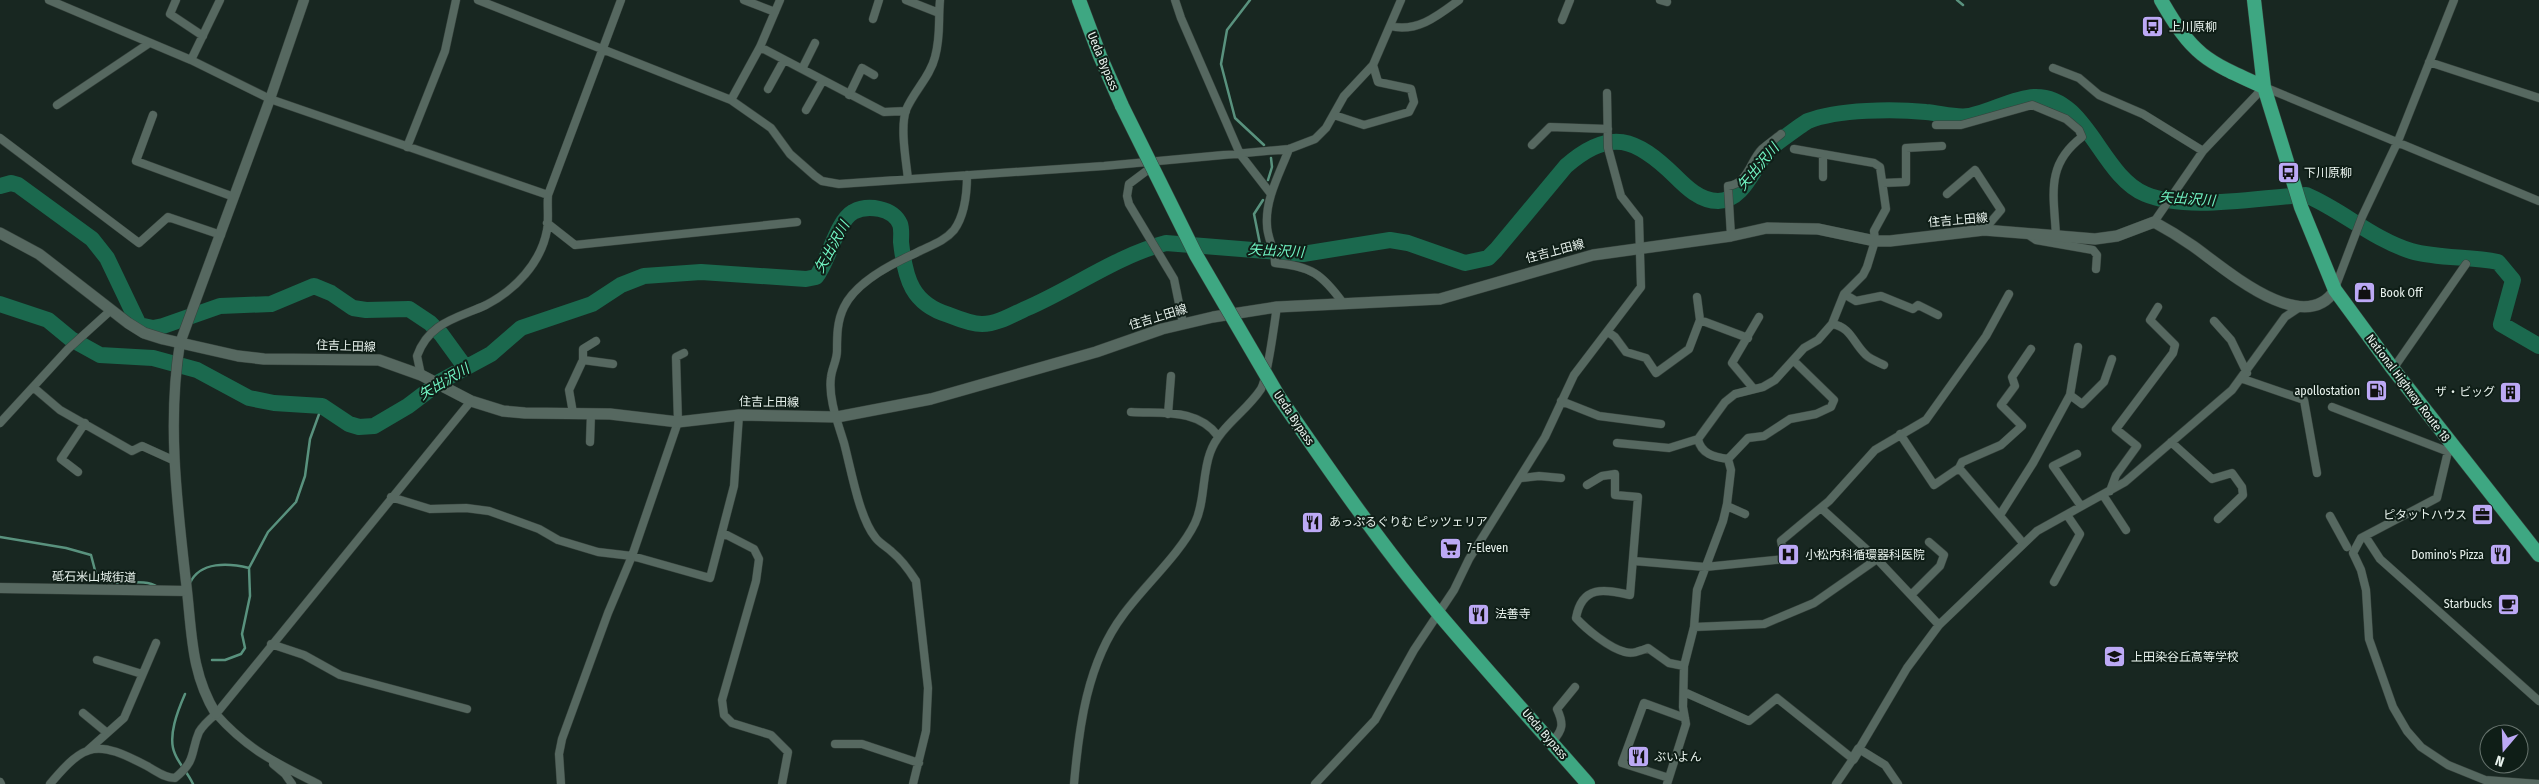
<svg xmlns="http://www.w3.org/2000/svg" width="2539" height="784" viewBox="0 0 2539 784" font-family="'Fira Sans Condensed','Noto Sans JP',sans-serif">
  <style>
    .lines { fill: none; stroke-linecap: round; stroke-linejoin: round }
    .stream { stroke: #59927e; stroke-width: 2.5 }
    .river { stroke: #1b694e; stroke-width: 16 }
    .minor-casing { stroke: #36423c; stroke-width: 9 }
    .tertiary-casing { stroke: #36423c; stroke-width: 11 }
    .secondary-casing { stroke: #36423c; stroke-width: 12 }
    .trunk-casing { stroke: #36423c; stroke-width: 15 }
    .minor { stroke: #566860; stroke-width: 8 }
    .tertiary { stroke: #566860; stroke-width: 10 }
    .secondary { stroke: #566860; stroke-width: 11 }
    .trunk { stroke: #3ea782; stroke-width: 14 }
    .trunk-bridge-casing { stroke: #36423c; stroke-width: 15; stroke-linecap: butt }
    .trunk-bridge { stroke: #3ea782; stroke-width: 14 }
    .labels { text-anchor: middle; dominant-baseline: central; stroke-width: 4; stroke-linejoin: round; paint-order: stroke }
    .poi-label { font-size: 12px; fill: #e9f3ee; stroke: #0f1e17; text-anchor: start }
    .street-label { font-size: 12px; fill: #e9f3ee; stroke: #0f1e17 }
    .water-label { font-size: 14px; font-style: italic; fill: #71f5c3; stroke: #0f1e17 }
  </style>
  <rect width="100%" height="100%" fill="#182721"/>
  <g class="lines">
    <path class="stream" d="M 1250,0 L 1227,30 L 1221,64 L 1235,118 L 1264,145
      M 1957,0 L 1963,5
      M 1268,180 L 1272,167 L 1271,158
      M 1261,249 L 1254,214 L 1263,200
      M 0,537 L 66,548 L 91,555 L 97,578 C 116,589 140,576 158,587
      M 190,583 C 200,561 229,563 249,568
      M 212,660 L 225,660 L 241,654 L 245,648 L 242,634 L 250,596 L 249,568 L 268,532 L 296,502 L 305,476 L 310,439 L 322,406
      M 185,694 C 178,710 167,737 175,754 C 179,764 188,773 193,784"/>
    <path class="river" d="M 0,186 L 11,183 L 18,185 L 92,239 L 107,258 L 139,325 L 153,328 L 163,326 L 220,306 L 271,304 L 314,286 L 331,293 L 353,308 L 366,310 L 409,309 L 430,323 L 441,334 L 465,367
      M 0,304 L 48,320 L 71,339 L 100,355 L 153,358 L 197,370 L 249,398 L 274,403 L 322,406 L 349,424 L 359,427 L 374,426 L 408,406 L 441,381 L 491,354 L 521,328 L 592,304 L 621,285 L 644,276 L 701,272 L 806,279 L 816,277 C 829,261 836,222 853,212 C 868,204 893,208 900,224 C 902,229 901,236 901,242 C 905,279 912,304 949,315 C 959,319 971,324 982,324 C 997,324 1012,315 1025,309 C 1072,289 1116,256 1166,243 L 1303,254 L 1390,240 L 1408,243 L 1465,263 L 1488,258 L 1496,250 L 1566,166 C 1610,127 1636,138 1675,176 C 1686,187 1700,201 1718,201 C 1746,200 1754,163 1771,148 C 1775,144 1804,123 1808,121 C 1838,109 1895,109 1926,112 C 1940,113 1955,118 1969,116 C 1991,112 2013,98 2034,97 C 2087,95 2100,175 2145,194 C 2187,212 2260,197 2306,195 C 2342,210 2372,239 2411,251 C 2439,259 2469,256 2498,262 L 2513,280 L 2501,324 L 2539,346"/>
    <defs>
      <path id="minor" d="M 49,0 L 191,60 L 270,99 L 548,195
        M 176,0 L 170,14 L 203,36
        M 478,0 L 731,100 L 771,128 L 790,154 L 815,176 L 822,181 L 839,184 L 1104,166 L 1289,149 L 1315,139 L 1326,128 L 1344,96 L 1373,65 L 1401,0
        M 744,0 L 775,12
        M 906,0 L 939,13
        M 1175,0 L 1181,18 L 1240,154 L 1271,194
        M 1660,0 L 1667,2
        M 873,19 L 879,0
        M 1562,20 L 1570,0
        M 1390,26 C 1417,33 1439,15 1459,0
        M 760,47 L 884,112 L 906,111
        M 191,60 L 220,0
        M 2429,62 L 2539,98
        M 2053,68 L 2079,78 L 2099,95 L 2143,114 L 2203,151
        M 802,69 L 815,43
        M 768,89 L 784,60
        M 849,95 L 862,68 L 874,75
        M 731,100 L 760,47 L 780,0
        M 57,105 L 148,44
        M 806,110 L 823,80
        M 153,115 L 136,161 L 234,197
        M 1334,115 L 1364,125 L 1409,112 L 1414,102 L 1411,89 L 1378,82 L 1373,65
        M 1936,125 L 1961,125 L 2032,105 L 2066,119 L 2079,130 L 2082,137 C 2045,165 2054,195 2056,236
        M 0,138 L 139,243 L 168,217 L 221,235
        M 1532,145 L 1550,127 L 1608,129
        M 407,147 L 445,51 L 456,0
        M 1289,149 C 1280,173 1265,199 1267,225 C 1267,238 1275,249 1275,263 C 1311,266 1322,274 1343,303
        M 1823,155 L 1823,177
        M 1153,166 L 1129,184 L 1127,196 L 1129,204 L 1174,279 L 1183,323
        M 908,179 C 906,160 900,128 906,110 C 914,91 930,77 935,57 C 941,35 938,21 940,0
        M 1883,183 L 1906,182 L 1906,148 L 1942,146
        M 1947,194 L 1975,170 L 2001,210 L 1984,230
        M 2154,222 L 2203,151 L 2264,87 L 2539,201
        M 547,223 L 575,245 L 797,222
        M 1731,236 L 1728,186 C 1748,184 1750,161 1762,149 C 1768,144 1775,139 1781,134
        M 2030,236 L 2036,240 L 2093,250 L 2097,255 L 2096,269
        M 2335,288 L 2362,217 L 2398,141 L 2454,0
        M 1844,294 L 1856,301 L 1881,296 L 1913,309 L 1918,305 L 1938,315
        M 1697,297 L 1700,320
        M 2214,321 L 2231,340 L 2247,373
        M 1832,324 C 1851,327 1853,343 1866,355 C 1870,359 1878,362 1884,365
        M 1608,332 L 1615,337 L 1626,352 L 1646,358 L 1656,373 L 1689,349 L 1700,320 L 1748,338
        M 583,360 L 583,349 L 596,341
        M 2393,369 L 2466,264
        M 421,375 L 417,356 C 429,322 458,318 486,305 C 515,290 541,263 547,230 C 549,219 547,206 548,195 L 621,0
        M 2243,379 L 2304,400 L 2317,473
        M 33,387 L 60,410 L 132,451 L 142,446 L 175,461
        M 1753,388 L 1732,363 L 1759,317
        M 2070,395 L 2078,347
        M 1561,401 L 1599,416 L 1661,424
        M 2332,407 L 2449,452
        M 1131,412 C 1162,414 1197,408 1218,436
        M 573,413 L 569,390 L 583,360 L 613,364
        M 1168,414 L 1171,376
        M 0,423 L 68,349 L 110,311
        M 1900,434 L 1934,485 L 1959,468 L 1962,462 L 2001,445 L 2022,426 L 2001,405 L 2015,386 L 2012,377 L 2031,349
        M 1698,439 C 1701,454 1714,457 1728,459
        M 590,442 L 591,413
        M 2171,442 L 2212,479 L 2232,473 L 2242,487 L 2243,495 L 2218,519
        M 1617,443 L 1669,448 L 1698,439 L 1725,402 L 1735,394 L 1763,387 L 1775,380 L 1804,348 L 1818,340 L 1832,324 L 1844,294 L 1863,275 L 1867,267 L 1875,241 L 1874,231 L 1886,209 L 1880,167 L 1874,163 L 1794,149
        M 2450,443 L 2437,498 L 2361,538 L 2353,553 L 2361,570 L 2366,590 L 2369,639 L 2393,707 L 2407,731 L 2421,747 L 2448,765 L 2485,780 L 2539,784
        M 2077,454 L 2053,466 L 2081,506
        M 1959,468 L 2023,543
        M 78,472 L 61,459 L 85,423
        M 1521,478 L 1539,476 L 1561,478
        M 1587,485 L 1602,476 L 1615,474 L 1615,495 L 1638,497 L 1630,595 C 1604,589 1582,585 1576,618 C 1586,629 1609,648 1625,652 C 1633,654 1640,651 1648,648 L 1669,663 L 1684,666
        M 2110,491 L 2116,475 L 2137,446 L 2116,429 L 2173,353 L 2175,345 L 2150,320 L 2158,307
        M 2103,495 L 2126,530
        M 391,497 L 430,509 L 466,508 L 489,511 L 539,529 L 558,540 L 598,552 L 632,556 L 710,578 L 734,486 L 739,415
        M 1727,506 L 1745,514
        M 1821,508 L 1877,559 L 1939,625
        M 2000,515 L 2033,463 L 2070,395 L 2082,404 L 2104,382 L 2112,359
        M 2330,516 L 2347,547
        M 723,533 L 754,549 L 759,559 L 756,581 L 722,700 L 724,715 L 732,723 L 771,735 L 788,752 L 782,784
        M 2365,536 L 2380,559 L 2539,701
        M 1634,561 L 1705,567 L 1785,559 L 1781,541 L 1829,501 L 1875,450 L 1926,420 L 1986,336 L 2009,294
        M 2054,582 L 2080,534 L 2067,515
        M 1912,594 L 1940,566 L 1944,555 L 1929,542
        M 1694,627 L 1764,624 L 1814,603 L 1877,559
        M 271,644 L 304,655 L 340,675 L 467,709
        M 97,660 L 142,674
        M 1684,692 L 1749,721 L 1777,698 L 1853,759 L 1836,784
        M 83,713 L 106,732
        M 216,714 C 248,750 276,763 318,784
        M 1552,742 C 1563,730 1564,724 1557,709 L 1575,687
        M 835,744 L 862,744 L 919,763
        M 87,751 L 124,718 L 156,643
        M 273,762 L 273,764 L 285,774 L 292,784
        M 1669,778 L 1622,763 L 1644,703 L 1685,718
        M 0,782 L 1,784
        M 50,784 C 86,741 97,740 147,766 C 156,771 165,778 175,778 C 197,760 190,753 199,732 C 203,725 210,719 216,714 L 471,401
        M 561,784 L 559,754 L 562,739 L 608,613 L 632,556 L 678,422 L 676,357 L 684,353
        M 913,784 L 926,731 L 928,688 L 916,581 C 909,570 902,560 892,552 C 887,547 879,543 875,537 C 859,517 851,469 844,443 C 838,423 828,398 831,377 C 832,368 837,360 837,351 C 837,336 837,321 844,307 C 856,282 891,264 916,253 C 929,246 944,242 954,230 C 965,215 967,192 967,175
        M 1074,784 C 1079,727 1087,663 1123,615 C 1144,586 1180,554 1195,523 C 1205,502 1202,475 1210,453 C 1219,427 1246,412 1261,389 C 1268,377 1274,324 1277,307
        M 1315,784 L 1375,720 L 1414,650 L 1454,590 L 1469,559 L 1545,437 L 1574,375 L 1641,287 L 1639,219 L 1621,196 L 1608,148 L 1607,93
        M 1667,784 L 1686,724 L 1683,707 L 1684,666 L 1694,627 L 1697,590 L 1723,521 L 1727,504 L 1731,470 L 1728,459 L 1748,438 L 1764,436 L 1790,419 L 1816,414 L 1831,407 L 1834,400 L 1794,361
        M 1898,784 L 1885,765 L 1859,749 L 1907,668 L 1939,625 L 2037,531 L 2125,482 L 2232,390 L 2285,317 L 2300,307"/>
      <path id="tertiary" d="M 0,588 L 187,591
        M 216,714 C 190,672 192,630 186,582 C 177,503 167,422 180,343 L 270,99 L 304,0
        M 1853,759 L 1859,749"/>
      <path id="secondary" d="M 0,233 L 39,254 L 128,323 L 144,333 L 163,339 L 238,356 L 264,359 L 379,360 L 421,375 L 471,401 L 503,411 L 525,413 L 610,414 L 678,422 L 739,415 L 837,417 L 931,399 L 1096,352 L 1162,329 L 1213,317 L 1277,307 L 1440,299 L 1593,255 L 1731,236 L 1767,228 L 1818,229 L 1875,241 L 1890,241 L 1984,230 L 2095,239 L 2117,236 L 2154,222 C 2167,229 2180,237 2193,246 C 2223,267 2303,339 2335,290"/>
      <path id="trunk" d="M 1079,0 L 1100,56 L 1122,106
        M 2161,0 C 2193,56 2206,61 2264,87
        M 2254,0 L 2264,87 L 2301,207 L 2335,290 L 2393,369 L 2539,555
        M 1279,397 C 1330,471 1381,545 1438,613 C 1487,671 1538,727 1588,784"/>
    </defs>
    <use href="#minor" class="minor-casing"/>
    <use href="#tertiary" class="tertiary-casing"/>
    <use href="#secondary" class="secondary-casing"/>
    <use href="#trunk" class="trunk-casing"/>
    <use href="#minor" class="minor"/>
    <use href="#tertiary" class="tertiary"/>
    <use href="#secondary" class="secondary"/>
    <use href="#trunk" class="trunk"/>
    <defs>
      <path id="trunk-bridge" d="M 1122,106 L 1196,255 L 1279,397"/>
    </defs>
    <use href="#trunk-bridge" class="trunk-bridge-casing"/>
    <use href="#trunk-bridge" class="trunk-bridge"/>
  </g>
  <defs>
    <symbol id="bus-square" viewBox="-11 -11 22 22"><rect x="-9" y="-9" width="18" height="18" rx="4" fill="#bca9f5" stroke="#0f1e17"/><path d="M-5-6H5V4H4V6H2V4H-2V6H-4V4H-5ZM-3.5-4V0h7V-4ZM-3.5 1.2v1.5H-2V1.2ZM2 1.2v1.5H3.5V1.2Z" fill="#111"/></symbol>
    <symbol id="shop-square" viewBox="-11 -11 22 22"><rect x="-9" y="-9" width="18" height="18" rx="4" fill="#bca9f5" stroke="#0f1e17"/><path d="M-5-2.5h2.3a2.7 3.5 0 0 1 5.4 0H5L5.5 6h-11ZM-1.5-2.5h3a1.5 2.3 0 0 0-3 0Z" fill="#111"/></symbol>
    <symbol id="fuel-square" viewBox="-11 -11 22 22"><rect x="-9" y="-9" width="18" height="18" rx="4" fill="#bca9f5" stroke="#0f1e17"/><path d="M-5.5-6h7V0h2V4h1.3V-2.5L3-4.5l.8-.8L6-3V5H2.5V1h-1V6h-7ZM-4.2-4.7v3.2H.2V-4.7Z" fill="#111"/></symbol>
    <symbol id="building-square" viewBox="-11 -11 22 22"><rect x="-9" y="-9" width="18" height="18" rx="4" fill="#bca9f5" stroke="#0f1e17"/><path d="M-4-6H4V6H1V3H-1V6H-4ZM-2.5-4.3h1.7v1.8h-1.7ZM.8-4.3h1.7v1.8H.8ZM-2.5-1h1.7V.8h-1.7ZM.8-1h1.7V.8H.8Z" fill="#111"/></symbol>
    <symbol id="office-square" viewBox="-11 -11 22 22"><rect x="-9" y="-9" width="18" height="18" rx="4" fill="#bca9f5" stroke="#0f1e17"/><path d="M-6-3h4V-5.5h4V-3h4V5H-6ZM-1-4.5V-3h2v-1.5ZM-6 0V1H6V0Z" fill="#111"/></symbol>
    <symbol id="restaurant-square" viewBox="-11 -11 22 22"><rect x="-9" y="-9" width="18" height="18" rx="4" fill="#bca9f5" stroke="#0f1e17"/><path d="M-5-6h1v4h1v-4h1v4h1v-4h1v5L-1.5 .5V6h-2V.5L-5-1ZM5-6V6H3V1.5H1.5Q1.5-4 5-6Z" fill="#111"/></symbol>
    <symbol id="supermarket-square" viewBox="-11 -11 22 22"><rect x="-9" y="-9" width="18" height="18" rx="4" fill="#bca9f5" stroke="#0f1e17"/><path d="M-6-5.5h2.5l.6 2H6L4.5 2H-2.5L-4.4-4H-6ZM-1.5 3.2a1.3 1.3 0 1 0 .1 0ZM3 3.2a1.3 1.3 0 1 0 .1 0Z" fill="#111"/></symbol>
    <symbol id="hospital-square" viewBox="-11 -11 22 22"><rect x="-9" y="-9" width="18" height="18" rx="4" fill="#bca9f5" stroke="#0f1e17"/><path d="M-5-5h3v3.5h4V-5h3V5h-3V1.5h-4V5h-3Z" fill="#111"/></symbol>
    <symbol id="cafe-square" viewBox="-11 -11 22 22"><rect x="-9" y="-9" width="18" height="18" rx="4" fill="#bca9f5" stroke="#0f1e17"/><path d="M-5.5-4.5H6V0H3Q3 3.5 0 3.5H-2.5Q-5.5 3.5-5.5 0ZM3-3.2v2h1.7v-2ZM-6 4.5H4V6H-6Z" fill="#111"/></symbol>
    <symbol id="school-square" viewBox="-11 -11 22 22"><rect x="-9" y="-9" width="18" height="18" rx="4" fill="#bca9f5" stroke="#0f1e17"/><path d="M0-5L7-2L0 1L-7-2ZM-4 1L0 2.5L4 1V4Q0 6-4 4Z" fill="#111"/></symbol>
  </defs>
  <g fill-rule="evenodd">
    <use href="#bus-square" x="2140" y="14" width="25" height="25"/>
    <use href="#bus-square" x="2276" y="160" width="25" height="25"/>
    <use href="#shop-square" x="2352" y="280" width="25" height="25"/>
    <use href="#fuel-square" x="2364" y="378" width="25" height="25"/>
    <use href="#building-square" x="2498" y="380" width="25" height="25"/>
    <use href="#office-square" x="2470" y="502" width="25" height="25"/>
    <use href="#restaurant-square" x="1300" y="510" width="25" height="25"/>
    <use href="#supermarket-square" x="1438" y="536" width="25" height="25"/>
    <use href="#hospital-square" x="1776" y="542" width="25" height="25"/>
    <use href="#restaurant-square" x="2488" y="542" width="25" height="25"/>
    <use href="#cafe-square" x="2496" y="592" width="25" height="25"/>
    <use href="#restaurant-square" x="1466" y="602" width="25" height="25"/>
    <use href="#school-square" x="2102" y="644" width="25" height="25"/>
    <use href="#restaurant-square" x="1626" y="744" width="25" height="25"/>
  </g>
  <g class="labels">
    <g class="poi-label">
      <text x="2169" y="27">上川原柳</text>
      <text x="2304" y="173">下川原柳</text>
      <text x="2380" y="293">Book Off</text>
      <text x="2360" y="391" text-anchor="end">apollostation</text>
      <text x="2495" y="392" text-anchor="end">ザ・ビッグ</text>
      <text x="2467" y="515" text-anchor="end">ピタットハウス</text>
      <text x="1329" y="522">あっぷるぐりむ ピッツェリア</text>
      <text x="1467" y="548">7-Eleven</text>
      <text x="1805" y="555">小松内科循環器科医院</text>
      <text x="2484" y="555" text-anchor="end">Domino's Pizza</text>
      <text x="2492" y="604" text-anchor="end">Starbucks</text>
      <text x="1495" y="614">法善寺</text>
      <text x="2131" y="657">上田染谷丘高等学校</text>
      <text x="1654" y="757">ぶいよん</text>
    </g>
    <g class="street-label">
      <text transform="translate(1103 61) rotate(67)">Ueda Bypass</text>
      <text transform="translate(1958 220) rotate(-5)">住吉上田線</text>
      <text transform="translate(1555 251) rotate(-15)">住吉上田線</text>
      <text transform="translate(1158 317) rotate(-17)">住吉上田線</text>
      <text transform="translate(346 346) rotate(2)">住吉上田線</text>
      <text transform="translate(2408 388) rotate(53)">National Highway Route 18</text>
      <text transform="translate(769 402) rotate(1)">住吉上田線</text>
      <text transform="translate(1294 418) rotate(56)">Ueda Bypass</text>
      <text transform="translate(94 577) rotate(1)">砥石米山城街道</text>
      <text transform="translate(1545 734) rotate(49)">Ueda Bypass</text>
    </g>
    <g class="water-label">
      <text transform="translate(1758 167) rotate(-50)">矢出沢川</text>
      <text transform="translate(2187 199) rotate(4)">矢出沢川</text>
      <text transform="translate(832 247) rotate(-61)">矢出沢川</text>
      <text transform="translate(1276 251) rotate(3)">矢出沢川</text>
      <text transform="translate(444 382) rotate(-31)">矢出沢川</text>
    </g>
  </g>
  <g transform="translate(2504 749) rotate(199)"><circle r="24" fill="#0f1e17" stroke="#66736d"/>
  <path d="M0-4L9 19L0 12L-9 19Z" fill="#bca9f5"/>
  <text y="-8" font-size="14" font-weight="bold" text-anchor="middle" fill="#e9f3ee">N</text>
  </g>
</svg>
